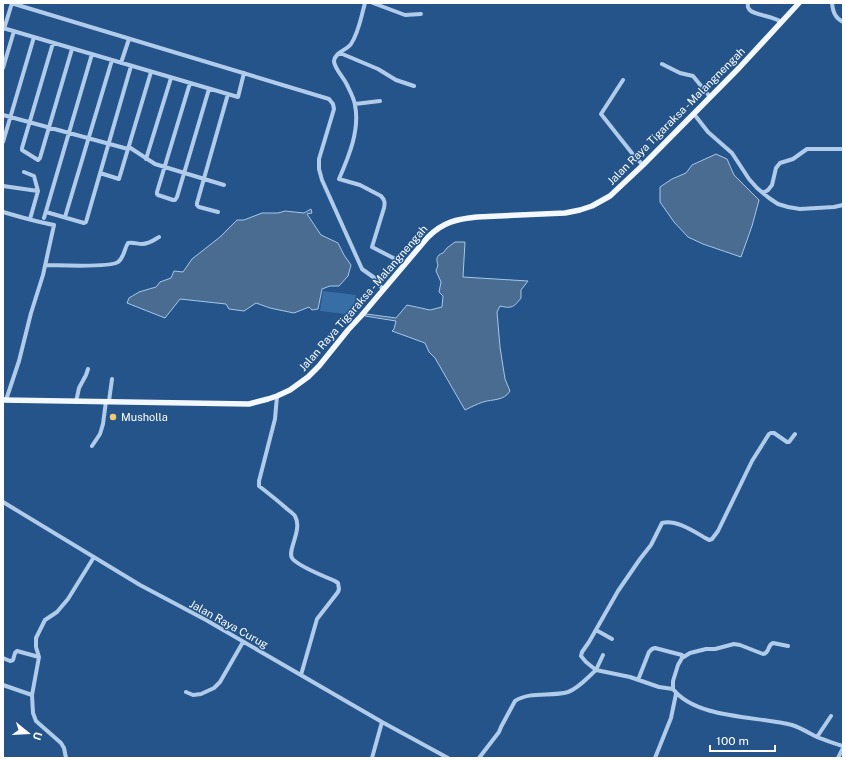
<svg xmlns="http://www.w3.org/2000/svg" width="846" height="761" viewBox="0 0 846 761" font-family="'Public Sans',sans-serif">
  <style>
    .green { fill: #386ea6 }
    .water { fill: #4a6c91; stroke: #a4c8eb }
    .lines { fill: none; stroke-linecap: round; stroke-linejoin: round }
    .minor { stroke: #b0ccea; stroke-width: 4 }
    .major { stroke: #f3f8fe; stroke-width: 5.5 }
    .poi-dot { fill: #f4c973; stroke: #245489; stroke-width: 1.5 }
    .labels { text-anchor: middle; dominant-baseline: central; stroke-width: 3; stroke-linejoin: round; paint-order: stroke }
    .street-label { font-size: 11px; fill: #fff; stroke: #245489 }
    .poi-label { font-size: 11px; fill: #fff; stroke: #245489; text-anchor: start }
  </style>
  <rect width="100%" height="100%" fill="#245489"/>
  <path class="green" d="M 323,291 L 356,295 L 353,315 L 320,311 Z"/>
  <path class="water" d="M 716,154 L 727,159 L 734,175 L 759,200 L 752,226 L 741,257 L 703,244 L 688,237 L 674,222 L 660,202 L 660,187 L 672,179 L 686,173 L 692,165 Z
    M 311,209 L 312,213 L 307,214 L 321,235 L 338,243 L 344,255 L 351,265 L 348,276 L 339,286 L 330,286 L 322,289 L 318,309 L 312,310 L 309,307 L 294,313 L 270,308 L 256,303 L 244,311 L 229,309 L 226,304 L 180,299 L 165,318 L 127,303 L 129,298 L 139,292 L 156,287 L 160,282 L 171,278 L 174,271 L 183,272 L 192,259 L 220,237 L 237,220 L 244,220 L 262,213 L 278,213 L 285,211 L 304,213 Z
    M 455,242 L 465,242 L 463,277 L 528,281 L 521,290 L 521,298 C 514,307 512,309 500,306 L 497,312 L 500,347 L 505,379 L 510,391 C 504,401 493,399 483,402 C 477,404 471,407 465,410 L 435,358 L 429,352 L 425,343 L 392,331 L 394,329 L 396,321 L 365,316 L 366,314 L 396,318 L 407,305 L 430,310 L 442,307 L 443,296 L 439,292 L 441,282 L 436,271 L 438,265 C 436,260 436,255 443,253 L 447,248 Z"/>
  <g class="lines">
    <path class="minor" d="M 11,3 L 329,99 L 333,104 L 334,109 L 319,159 L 319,169 L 322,180 L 362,269 L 376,279 L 383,290
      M 365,3 C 361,17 359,32 351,44 C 347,50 335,52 334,61 C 334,68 344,78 347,85 C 350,91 354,98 355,105 C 360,130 349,156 339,179 L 360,185 L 381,196 C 385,200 385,203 384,208 L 372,247 L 405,264
      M 373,3 L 405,15 L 421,14
      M 748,3 C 748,5 747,7 749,9 C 752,15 774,16 781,22
      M 832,3 C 833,12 835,18 843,22
      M 3,28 L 238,97 L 244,73
      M 4,29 L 12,3
      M 53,43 L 22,148 L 22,150 L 38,160 L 40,158 L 72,49
      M 340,53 L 378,69 L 396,80 L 414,86
      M 121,63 L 129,39
      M 662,64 L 680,73 L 693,76 L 710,97
      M 3,68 L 14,31
      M 623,80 L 601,114 L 635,157 L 643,165
      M 190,83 L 157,192 L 157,194 L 158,195 L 173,200 L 175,200 L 177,197 L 209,89
      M 355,104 L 380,101
      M 694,114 L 708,132 L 732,153 L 749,179 L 757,188 L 769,198 L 778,204 L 788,207 L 800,209 L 834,207 L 843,205
      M 3,115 L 128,149
      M 3,142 L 34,37
      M 129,147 L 155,164 L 224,185
      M 146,159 L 171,78
      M 24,172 L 34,176 L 38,191 L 30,219
      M 100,173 L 119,179 L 151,72
      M 3,186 L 38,191
      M 763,193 L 768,190 L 772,185 L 776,168 L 780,163 L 793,159 L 807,149 L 843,149
      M 3,212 C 20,217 37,222 54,225 L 43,275 L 31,313 L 19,361 L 6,400
      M 46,212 L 84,223 L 86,222 L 131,66
      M 218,212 L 199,207 L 197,205 L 197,203 L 228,94
      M 65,217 L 112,60
      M 44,218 L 92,54
      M 46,265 C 58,265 110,268 118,262 C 124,258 124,249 128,243 C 134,242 137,244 142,244 C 149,244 154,240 159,237
      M 277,396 L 275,419 L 259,481 L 259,486 C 268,493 277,500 286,508 C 288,510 293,513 295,516 C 303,530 287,550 292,558 C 297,566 326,577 335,581 L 338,583 L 339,589 L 338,592 L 317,619 L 301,675
      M 109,401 L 112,379
      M 76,402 L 79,388 L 86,375 L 88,369
      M 92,446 L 100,434 L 103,424 L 106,401
      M 3,502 L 140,585 L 206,620 L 382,722 L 448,758
      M 596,630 L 612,639
      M 603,655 L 596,670 L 586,662 L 581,656 L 582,652 L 589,642 L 618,591 L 640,559 L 651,545 L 662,523 C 677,519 696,533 709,540 L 712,539 L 718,531 L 752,461 L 769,434 L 771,433 L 774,433 L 787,442 L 789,442 L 795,434
      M 3,658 L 10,661 L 13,660 L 15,653 L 17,651 L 39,657
      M 638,680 L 649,652 L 652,649 L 655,648 L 682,655 L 682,658
      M 3,685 L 32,695
      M 673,689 L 673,681 L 678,665 L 682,658 L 690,653 L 706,649 L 715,649 L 734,644 L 740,645 L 763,654 C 770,653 767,645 773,643 L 788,646
      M 186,692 L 193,695 L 201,694 L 214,688 L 220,682 L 243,642
      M 817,737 L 831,716
      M 66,758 L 64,748 L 61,743 L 36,721 L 33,713 L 32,695 L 39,657 L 36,647 L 36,638 L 45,620 L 57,612 L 68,599 L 94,557
      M 372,758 L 382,722
      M 479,758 L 499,732 L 501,727 L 515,701 C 530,691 551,697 568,692 C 579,688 587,678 596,670 L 630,677 L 659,687 L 673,689 C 696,719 757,716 792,725 C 801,728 809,733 817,737 C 825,740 834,744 843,746
      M 655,758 L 671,718 L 676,694
      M 838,758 L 843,748"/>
    <path class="major" d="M 3,400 L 249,404 L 268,399 L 277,396 L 290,390 L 308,377 L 319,366 L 348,330 L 361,316 L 428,237 C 443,222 457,219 477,217 L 565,213 L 580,210 L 592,206 L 610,196 L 643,165 L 739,68 L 799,3"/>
  </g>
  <circle class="poi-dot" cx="113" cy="417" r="4"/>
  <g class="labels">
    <g class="street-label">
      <text transform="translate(676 116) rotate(-45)">Jalan Raya Tigaraksa - Malangnengah</text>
      <text transform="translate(363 298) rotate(-49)">Jalan Raya Tigaraksa - Malangnengah</text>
      <text transform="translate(229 624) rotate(29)">Jalan Raya Curug</text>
    </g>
    <g class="poi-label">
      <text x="121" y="417">Musholla</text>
    </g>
  </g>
  <rect width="846" height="761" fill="none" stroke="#ffffff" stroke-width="8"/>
  <g transform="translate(28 733) rotate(108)" stroke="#245489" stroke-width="3" paint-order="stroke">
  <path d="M0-3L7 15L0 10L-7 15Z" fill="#ffffff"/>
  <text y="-6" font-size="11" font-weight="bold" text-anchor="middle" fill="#ffffff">U</text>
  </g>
  <path d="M710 745v6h65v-6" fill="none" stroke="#ffffff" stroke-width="2"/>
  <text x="716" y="745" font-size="12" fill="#ffffff" stroke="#245489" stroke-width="3" paint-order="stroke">100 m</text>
</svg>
